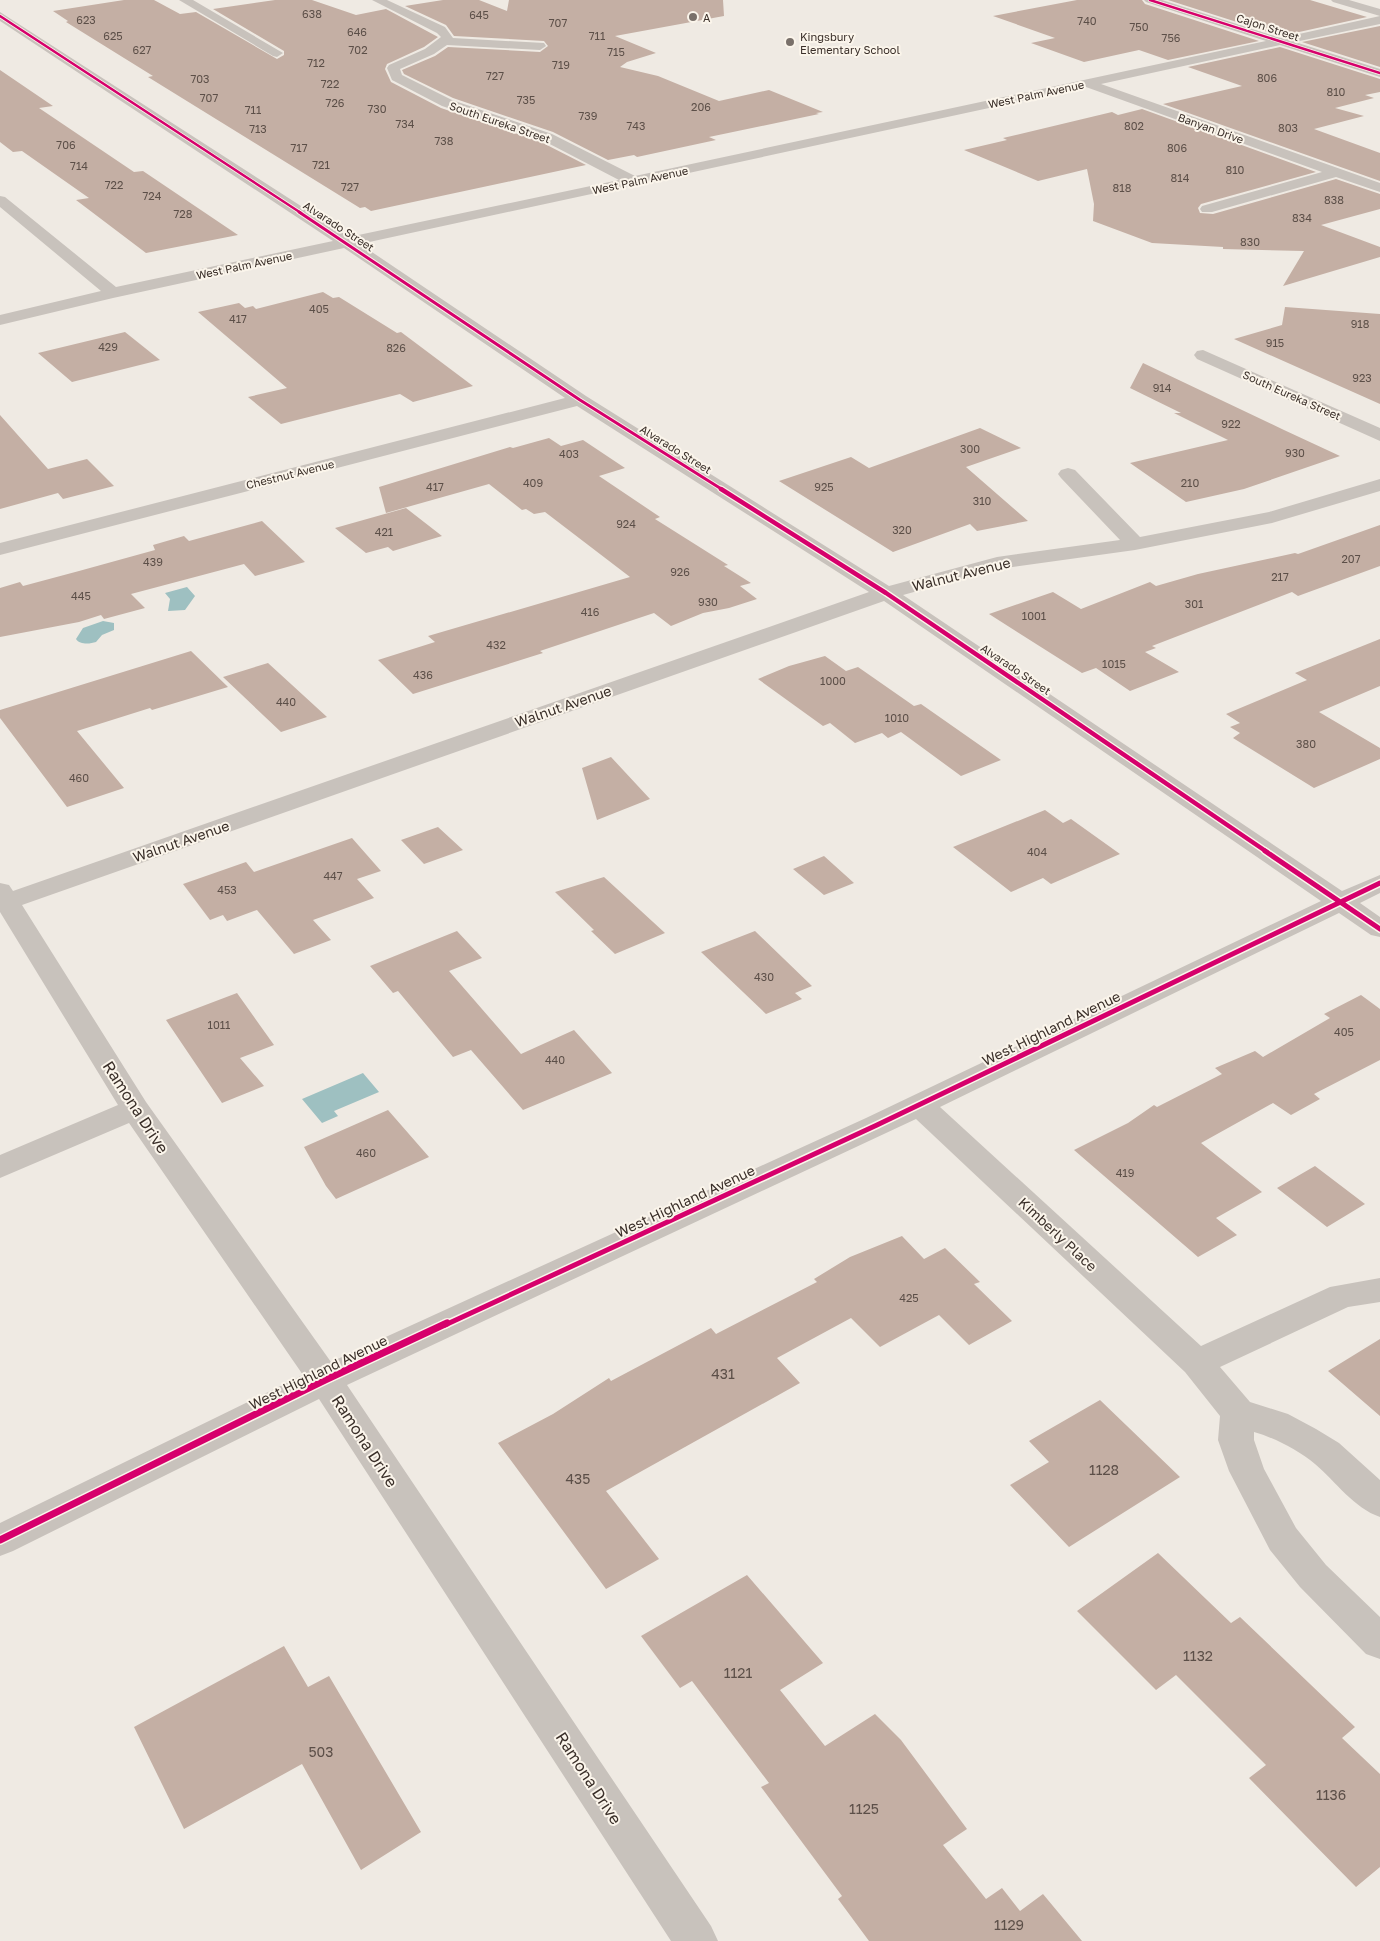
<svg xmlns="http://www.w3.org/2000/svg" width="1380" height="1941" viewBox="0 0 1380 1941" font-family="'Golos Text',sans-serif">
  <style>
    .water { fill: #9ec0c1 }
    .building { fill: #c4afa4 }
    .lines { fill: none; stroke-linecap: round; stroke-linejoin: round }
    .minor { fill: #c8c2bc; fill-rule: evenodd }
    .cycleway-far4-casing { stroke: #fbf5eb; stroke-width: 4 }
    .cycleway-far3-casing { stroke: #fbf5eb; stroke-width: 5 }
    .cycleway-far2-casing { stroke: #fbf5eb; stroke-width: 7 }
    .cycleway-far1-casing { stroke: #fbf5eb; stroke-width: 8 }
    .cycleway-casing { stroke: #fbf5eb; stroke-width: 10 }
    .cycleway-far4 { stroke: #d6006c; stroke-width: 2.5 }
    .cycleway-far3 { stroke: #d6006c; stroke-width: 3 }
    .cycleway-far2 { stroke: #d6006c; stroke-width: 4.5 }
    .cycleway-far1 { stroke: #d6006c; stroke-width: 5 }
    .cycleway { stroke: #d6006c; stroke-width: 7 }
    .poi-dot { fill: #79706a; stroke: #fbf5eb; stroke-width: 2 }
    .labels { text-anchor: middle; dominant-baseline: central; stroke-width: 4; stroke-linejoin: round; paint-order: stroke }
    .number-label { font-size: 11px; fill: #5c4f48 }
    .far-poi-label { font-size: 11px; fill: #3a2f29; stroke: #fbf5eb; text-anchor: start }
    .far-street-label { font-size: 11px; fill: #3a2f29; stroke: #fbf5eb }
    .street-label { font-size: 14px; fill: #3a2f29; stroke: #fbf5eb }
    .near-number-label { font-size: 14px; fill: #5c4f48 }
    .near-street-label { font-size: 16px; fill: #3a2f29; stroke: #fbf5eb }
  </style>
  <rect width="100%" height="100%" fill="#efeae3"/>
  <path class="water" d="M 187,587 L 195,596 L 185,610 L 168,611 L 170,599 L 165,593 Z
    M 103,621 L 114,623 L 114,630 L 102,635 L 96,642 C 90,644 80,645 76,639 L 83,628 Z
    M 363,1073 L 379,1092 L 334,1111 L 338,1116 L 322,1123 L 302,1099 Z"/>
  <path class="building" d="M 124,0 L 154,0 L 180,14 L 196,12 L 277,59 L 284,55 L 284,51 L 213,9 L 275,0 L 312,0 L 356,15 L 386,9 L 438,37 L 424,47 L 387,64 L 385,69 L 391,82 L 441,108 L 541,142 L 586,165 L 371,211 L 365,207 L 360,208 L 148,77 L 153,76 L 66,22 L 68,21 L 53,11 Z
    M 443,0 L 479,0 L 507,11 L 509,0 L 723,0 L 724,16 L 615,36 L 656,53 L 627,62 L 620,67 L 658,76 L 719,101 L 769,90 L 823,112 L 816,113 L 819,114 L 709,137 L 716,140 L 637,157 L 634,155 L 608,160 L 553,132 L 453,98 L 404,74 L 402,70 L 435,56 L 448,47 L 540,52 L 548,46 L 544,41 L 454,36 L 446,25 L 405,6 Z
    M 1077,0 L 1142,0 L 1145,4 L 1259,41 L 1168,60 L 1139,50 L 1084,62 L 1031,43 L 1055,38 L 993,16 Z
    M 1168,0 L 1310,0 L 1367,17 L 1281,36 Z
    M 1380,26 L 1380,67 L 1302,42 Z
    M 1280,47 L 1380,79 L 1380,92 L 1365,95 L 1374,98 L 1335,108 L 1364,116 L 1314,129 L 1380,153 L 1380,181 L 1163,104 L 1242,86 L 1188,67 Z
    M 0,70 L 53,106 L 39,108 L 134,172 L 143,171 L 238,235 L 146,253 L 76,200 L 89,198 L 22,151 L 13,152 L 0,142 Z
    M 1142,109 L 1316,172 L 1201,204 L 1198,208 L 1200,213 L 1213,214 L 1336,179 L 1380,194 L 1380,209 L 1321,225 L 1380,247 L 1380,257 L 1283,286 L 1304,251 L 1223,249 L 1223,247 L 1152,243 L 1093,221 L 1094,204 L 1087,169 L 1038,181 L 964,150 L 1007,140 L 1003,138 L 1112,112 L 1118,115 Z
    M 323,292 L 333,298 L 339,297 L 397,333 L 401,332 L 473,386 L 413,402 L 400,394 L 281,424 L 248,397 L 287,388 L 198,312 L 239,303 L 245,308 L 253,306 L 256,309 Z
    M 1285,307 L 1380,314 L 1380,404 L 1234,339 L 1282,325 Z
    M 125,332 L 160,360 L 72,382 L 38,353 Z
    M 1143,363 L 1284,430 L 1340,456 L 1244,489 L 1186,502 L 1130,463 L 1228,440 L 1174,413 L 1181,413 L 1130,388 Z
    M 0,415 L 48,469 L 87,459 L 114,486 L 63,499 L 58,493 L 0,509 Z
    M 980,428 L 1021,448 L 966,467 L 1028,521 L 977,531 L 970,524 L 893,552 L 779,481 L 851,457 L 869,468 Z
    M 549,438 L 561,446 L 583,440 L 625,468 L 599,476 L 660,517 L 655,519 L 728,565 L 724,566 L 751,583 L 740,586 L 757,599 L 729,608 L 703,613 L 671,626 L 654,613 L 540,651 L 543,653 L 413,694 L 378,660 L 435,642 L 428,636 L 630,577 L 545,512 L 534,514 L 526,509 L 522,510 L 489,484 L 386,513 L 379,487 L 510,447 L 513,448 Z
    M 406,508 L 442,536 L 393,551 L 388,547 L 366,553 L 335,528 Z
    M 262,521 L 305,562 L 255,576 L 244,564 L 131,594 L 145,608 L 104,619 L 101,615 L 79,622 L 0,637 L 0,588 L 20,582 L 23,586 L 79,571 L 155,550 L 153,545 L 184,536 L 189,541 Z
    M 1380,525 L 1380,566 L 1298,596 L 1292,592 L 1152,646 L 1156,648 L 1145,652 L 1179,672 L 1130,691 L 1096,668 L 1082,673 L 989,614 L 1053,592 L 1081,609 L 1150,582 L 1156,586 L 1198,574 L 1295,553 L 1298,554 Z
    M 1380,639 L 1380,686 L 1319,712 L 1380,748 L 1380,759 L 1314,788 L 1233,738 L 1240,733 L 1230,727 L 1240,723 L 1226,714 L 1307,680 L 1295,673 Z
    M 191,651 L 228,687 L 152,710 L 150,708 L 77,731 L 124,788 L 67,807 L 0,718 L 0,710 Z
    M 825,656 L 846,671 L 858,667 L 914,706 L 921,704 L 1001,760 L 961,776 L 901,732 L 888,738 L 882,733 L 855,743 L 830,723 L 823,726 L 758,679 L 789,666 Z
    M 268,663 L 327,717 L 281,732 L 223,677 Z
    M 611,757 L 650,799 L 597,820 L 582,768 Z
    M 1045,810 L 1063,823 L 1071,819 L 1120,854 L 1051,884 L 1043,878 L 1011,892 L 953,847 Z
    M 438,827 L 463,850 L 424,864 L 401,840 Z
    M 352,838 L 381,871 L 357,879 L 374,898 L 313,920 L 331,940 L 294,954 L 257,910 L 227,921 L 223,915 L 210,920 L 183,884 L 246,862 L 254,872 Z
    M 824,856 L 854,883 L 824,895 L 793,869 Z
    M 604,877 L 665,933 L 615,954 L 591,931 L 594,930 L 555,892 Z
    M 457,931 L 482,958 L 449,971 L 521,1054 L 574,1030 L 612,1073 L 523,1110 L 471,1050 L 453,1057 L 398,991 L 393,993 L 370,966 Z
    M 755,931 L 812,986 L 795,993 L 802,999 L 766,1014 L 701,952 Z
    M 237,993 L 274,1045 L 240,1058 L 264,1086 L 222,1103 L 166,1020 Z
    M 1361,995 L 1380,1009 L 1380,1060 L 1314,1094 L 1320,1099 L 1291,1115 L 1273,1103 L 1201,1143 L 1262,1192 L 1216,1218 L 1237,1235 L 1198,1257 L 1074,1150 L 1128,1123 L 1154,1105 L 1157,1107 L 1222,1074 L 1215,1068 L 1255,1051 L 1263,1057 L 1330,1018 L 1324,1014 Z
    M 388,1110 L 429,1157 L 336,1199 L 326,1186 L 304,1147 Z
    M 1315,1166 L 1365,1204 L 1327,1227 L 1277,1188 Z
    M 902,1236 L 924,1259 L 945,1248 L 980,1282 L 974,1284 L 1012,1321 L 969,1345 L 939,1315 L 880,1347 L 851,1318 L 777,1358 L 800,1383 L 606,1491 L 659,1559 L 606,1589 L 498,1443 L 553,1414 L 609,1378 L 611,1381 L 711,1328 L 716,1334 L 817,1282 L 814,1279 L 850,1257 Z
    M 1380,1339 L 1380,1416 L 1328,1371 Z
    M 1100,1400 L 1180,1477 L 1069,1547 L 1010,1485 L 1049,1462 L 1029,1441 Z
    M 1158,1553 L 1231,1623 L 1240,1617 L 1355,1727 L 1342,1738 L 1380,1774 L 1380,1867 L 1356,1887 L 1249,1778 L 1266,1765 L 1176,1675 L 1156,1690 L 1077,1611 Z
    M 747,1575 L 823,1663 L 780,1690 L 825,1746 L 875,1714 L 901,1740 L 967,1829 L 943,1845 L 986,1899 L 1002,1888 L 1020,1911 L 1043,1894 L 1082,1941 L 869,1941 L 838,1899 L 842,1896 L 761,1787 L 769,1783 L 692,1681 L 680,1688 L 641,1636 Z
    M 284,1646 L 308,1687 L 329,1676 L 421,1832 L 361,1870 L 302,1764 L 184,1829 L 134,1727 Z"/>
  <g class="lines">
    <path class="minor" d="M 179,0 L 193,0 L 283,53 L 277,57 L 273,56 Z
      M 372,0 L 387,0 L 445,27 L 453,38 L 544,43 L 546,46 L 540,50 L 447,45 L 434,54 L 400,69 L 402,75 L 452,100 L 552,134 L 635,176 L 1266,41 L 1146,2 L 1144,0 L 1162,0 L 1281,38 L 1380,16 L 1333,2 L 1331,0 L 1349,0 L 1380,9 L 1380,24 L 1295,42 L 1380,69 L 1380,77 L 1280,45 L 1101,84 L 1380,183 L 1380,192 L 1336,177 L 1212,212 L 1202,212 L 1200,209 L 1202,206 L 1322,172 L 1086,87 L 360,244 L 586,396 L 889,586 L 997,557 L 1120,540 L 1061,478 L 1058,474 L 1061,470 L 1068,468 L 1075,470 L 1140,537 L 1269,512 L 1380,479 L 1380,491 L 1272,523 L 1135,550 L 998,569 L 903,595 L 1342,891 L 1380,875 L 1380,893 L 1360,903 L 1380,917 L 1380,937 L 1371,935 L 1339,913 L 940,1107 L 1201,1346 L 1330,1287 L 1380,1278 L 1380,1302 L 1348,1307 L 1220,1367 L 1250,1402 L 1288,1414 L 1316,1429 L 1339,1443 L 1380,1480 L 1380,1517 C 1354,1508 1336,1482 1315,1464 C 1298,1450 1275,1438 1254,1432 L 1254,1440 L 1264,1469 L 1296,1528 L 1326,1565 L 1380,1617 L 1380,1659 L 1366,1654 L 1300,1587 L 1270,1550 L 1229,1471 L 1218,1440 L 1220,1416 L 1185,1372 L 916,1119 L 347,1385 L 711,1926 L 718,1941 L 671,1941 L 319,1399 L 13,1551 L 0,1556 L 0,1523 L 303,1375 L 129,1123 L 0,1178 L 0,1155 L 118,1105 L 0,912 L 0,883 L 9,885 L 13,891 L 869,592 L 577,406 L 0,555 L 0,543 L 565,398 L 344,248 L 113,298 L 0,325 L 0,315 L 101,291 L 0,207 L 0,196 L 5,197 L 116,287 L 333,241 L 0,21 L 0,12 L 349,237 L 619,180 L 542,140 L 442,106 L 392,80 L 387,68 L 389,65 L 425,49 L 441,37 L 437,33 ZM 884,601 L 1321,901 L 866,1118 L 331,1362 L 146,1102 L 22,905 Z
      M 1203,350 L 1380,428 L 1380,441 L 1197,359 L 1194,355 L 1197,351 Z"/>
    <defs>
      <path id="cycleway-far4" d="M 1150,0 L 1380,73
        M 0,16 L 301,213"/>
      <path id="cycleway-far3" d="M 299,212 L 580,400 L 723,490"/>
      <path id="cycleway-far2" d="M 721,489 L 886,593 L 1267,852"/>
      <path id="cycleway-far1" d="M 1265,851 L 1380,929
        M 445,1325 L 877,1125 L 1380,883"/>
      <path id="cycleway" d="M 0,1540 L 325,1380 L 447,1323"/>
    </defs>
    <use href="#cycleway-far4" class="cycleway-far4-casing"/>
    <use href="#cycleway-far3" class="cycleway-far3-casing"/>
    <use href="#cycleway-far2" class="cycleway-far2-casing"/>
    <use href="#cycleway-far1" class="cycleway-far1-casing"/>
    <use href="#cycleway" class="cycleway-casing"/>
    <use href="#cycleway-far4" class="cycleway-far4"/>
    <use href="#cycleway-far3" class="cycleway-far3"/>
    <use href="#cycleway-far2" class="cycleway-far2"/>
    <use href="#cycleway-far1" class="cycleway-far1"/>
    <use href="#cycleway" class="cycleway"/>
  </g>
  <g class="poi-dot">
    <circle cx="693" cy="17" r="5"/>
    <circle cx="790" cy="42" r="5"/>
  </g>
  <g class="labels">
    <g class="number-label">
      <text x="312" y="13">638</text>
      <text x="479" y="14">645</text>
      <text x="86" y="19">623</text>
      <text x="1087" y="20">740</text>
      <text x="558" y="22">707</text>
      <text x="1139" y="26">750</text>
      <text x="357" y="31">646</text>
      <text x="113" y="35">625</text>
      <text x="597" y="35">711</text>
      <text x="1171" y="37">756</text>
      <text x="142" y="49">627</text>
      <text x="358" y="49">702</text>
      <text x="616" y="51">715</text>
      <text x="316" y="62">712</text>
      <text x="561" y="64">719</text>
      <text x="495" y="75">727</text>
      <text x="1267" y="77">806</text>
      <text x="200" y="78">703</text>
      <text x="330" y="83">722</text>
      <text x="1336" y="91">810</text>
      <text x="209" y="97">707</text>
      <text x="526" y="99">735</text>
      <text x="335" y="102">726</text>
      <text x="701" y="106">206</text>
      <text x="377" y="108">730</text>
      <text x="253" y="109">711</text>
      <text x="588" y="115">739</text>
      <text x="405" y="123">734</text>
      <text x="636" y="125">743</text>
      <text x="1134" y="125">802</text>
      <text x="1288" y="127">803</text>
      <text x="258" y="128">713</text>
      <text x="444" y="140">738</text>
      <text x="66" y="144">706</text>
      <text x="299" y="147">717</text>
      <text x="1177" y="147">806</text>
      <text x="321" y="164">721</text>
      <text x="79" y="165">714</text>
      <text x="1235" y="169">810</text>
      <text x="1180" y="177">814</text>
      <text x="114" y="184">722</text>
      <text x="350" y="186">727</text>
      <text x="1122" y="187">818</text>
      <text x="152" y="195">724</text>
      <text x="1334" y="199">838</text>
      <text x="183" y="213">728</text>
      <text x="1302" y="217">834</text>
      <text x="1250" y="241">830</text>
      <text x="319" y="308">405</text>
      <text x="238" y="318">417</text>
      <text x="1360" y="323">918</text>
      <text x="1275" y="342">915</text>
      <text x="108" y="346">429</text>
      <text x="396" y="347">826</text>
      <text x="1362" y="377">923</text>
      <text x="1162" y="387">914</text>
      <text x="1231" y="423">922</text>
      <text x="970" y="448">300</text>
      <text x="1295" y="452">930</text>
      <text x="569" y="453">403</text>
      <text x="533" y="482">409</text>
      <text x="1190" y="482">210</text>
      <text x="435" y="486">417</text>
      <text x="824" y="486">925</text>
      <text x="982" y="500">310</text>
      <text x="626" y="523">924</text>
      <text x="902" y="529">320</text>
      <text x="384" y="531">421</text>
      <text x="1351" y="558">207</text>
      <text x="153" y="561">439</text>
      <text x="680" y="571">926</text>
      <text x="1280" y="576">217</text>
      <text x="81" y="595">445</text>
      <text x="708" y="601">930</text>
      <text x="1194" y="603">301</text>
      <text x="590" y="611">416</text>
      <text x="1034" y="615">1001</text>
      <text x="496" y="644">432</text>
      <text x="1114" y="663">1015</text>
      <text x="423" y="674">436</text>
      <text x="833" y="680">1000</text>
      <text x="286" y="701">440</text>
      <text x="897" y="717">1010</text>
      <text x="1306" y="743">380</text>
      <text x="79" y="777">460</text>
      <text x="1037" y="851">404</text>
      <text x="333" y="875">447</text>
      <text x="227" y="889">453</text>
      <text x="764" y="976">430</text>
      <text x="219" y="1024">1011</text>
      <text x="1344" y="1031">405</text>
      <text x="555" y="1059">440</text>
      <text x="366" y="1152">460</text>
      <text x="1125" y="1172">419</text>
      <text x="909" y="1297">425</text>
    </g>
    <g class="far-poi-label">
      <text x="703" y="17">A</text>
      <text x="800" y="36">Kingsbury<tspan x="800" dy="13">Elementary School</tspan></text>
    </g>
    <g class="far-street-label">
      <text transform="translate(1268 27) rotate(18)">Cajon Street</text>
      <text transform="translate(1036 94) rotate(-12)">West Palm Avenue</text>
      <text transform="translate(500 122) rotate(19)">South Eureka Street</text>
      <text transform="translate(1211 128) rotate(20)">Banyan Drive</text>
      <text transform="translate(640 180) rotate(-12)">West Palm Avenue</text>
      <text transform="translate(339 226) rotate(33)">Alvarado Street</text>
      <text transform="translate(244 265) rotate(-12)">West Palm Avenue</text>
      <text transform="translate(1292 395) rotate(24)">South Eureka Street</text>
      <text transform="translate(676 449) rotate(32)">Alvarado Street</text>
      <text transform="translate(290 474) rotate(-14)">Chestnut Avenue</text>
      <text transform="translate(1016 669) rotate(34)">Alvarado Street</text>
    </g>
    <g class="street-label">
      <text transform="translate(961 574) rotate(-14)">Walnut Avenue</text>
      <text transform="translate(563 706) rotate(-19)">Walnut Avenue</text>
      <text transform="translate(181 841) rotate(-19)">Walnut Avenue</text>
      <text transform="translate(1051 1028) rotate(-26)">West Highland Avenue</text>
      <text transform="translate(685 1201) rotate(-25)">West Highland Avenue</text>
      <text transform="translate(1058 1234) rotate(43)">Kimberly Place</text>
      <text transform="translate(318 1372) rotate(-26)">West Highland Avenue</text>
    </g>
    <g class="near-number-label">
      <text x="723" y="1373">431</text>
      <text x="1104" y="1469">1128</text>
      <text x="578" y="1478">435</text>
      <text x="1198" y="1655">1132</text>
      <text x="738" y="1672">1121</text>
      <text x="321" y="1751">503</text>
      <text x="1331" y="1794">1136</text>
      <text x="864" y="1808">1125</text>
      <text x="1009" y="1924">1129</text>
    </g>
    <g class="near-street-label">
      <text transform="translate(136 1107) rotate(57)">Ramona Drive</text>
      <text transform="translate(365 1441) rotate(57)">Ramona Drive</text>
      <text transform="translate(589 1778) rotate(57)">Ramona Drive</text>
    </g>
  </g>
</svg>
